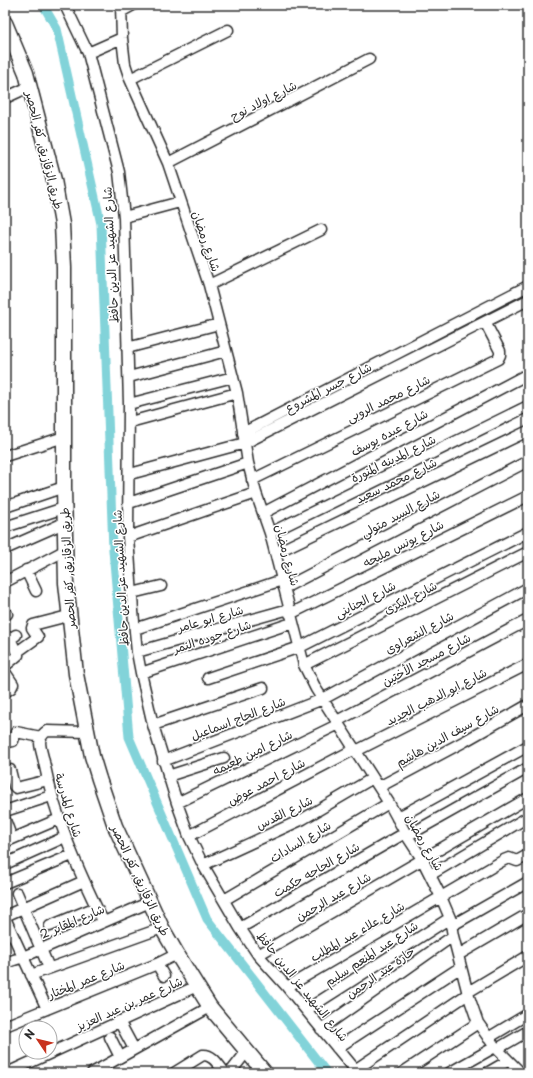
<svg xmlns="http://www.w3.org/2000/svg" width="533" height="1078" viewBox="0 0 533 1078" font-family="'Playpen Sans','Playpen Sans Arabic',sans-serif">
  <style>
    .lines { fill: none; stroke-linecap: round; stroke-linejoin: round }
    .canal { stroke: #82d3d9; stroke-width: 9 }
    .minor-casing { stroke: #2b2b2b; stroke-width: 13 }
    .secondary-casing { stroke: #2b2b2b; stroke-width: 17 }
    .minor { stroke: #fff; stroke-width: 10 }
    .secondary { stroke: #fff; stroke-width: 14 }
    .labels { text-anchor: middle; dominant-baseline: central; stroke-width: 3; stroke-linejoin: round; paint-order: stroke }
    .street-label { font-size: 12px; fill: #2b2b2b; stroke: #fff }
  </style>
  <rect width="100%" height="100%" fill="#fff"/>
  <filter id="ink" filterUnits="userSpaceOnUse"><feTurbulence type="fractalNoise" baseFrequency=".025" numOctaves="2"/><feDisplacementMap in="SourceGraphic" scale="8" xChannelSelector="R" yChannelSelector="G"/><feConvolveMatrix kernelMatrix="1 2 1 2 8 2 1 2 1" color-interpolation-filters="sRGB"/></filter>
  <g filter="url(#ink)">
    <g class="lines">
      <path class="canal" d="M 43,5 L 57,29 L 101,224 L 113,550 L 129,737 L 207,919 L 327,1073"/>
      <defs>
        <path id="minor" d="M 65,5 L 88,53 L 119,172 L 124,217 L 129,404 L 128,537 L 133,611 L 137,652 L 141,673 L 153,725 L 177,803 L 189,836 L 203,865 L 240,928 L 258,955 L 287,987 L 358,1073
          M 121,5 L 122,38 L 125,64 L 130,79 L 168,163 L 209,285 L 237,393 L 248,463 L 256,493 L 270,533 L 304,665 L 316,689 L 389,803 L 407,836 L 422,859 L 441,897 L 450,918 L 453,936 L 468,994 L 478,1023 L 495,1047 L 521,1073
          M 122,11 L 133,5
          M 88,53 L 122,38
          M 130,79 L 228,30
          M 5,98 L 29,87
          M 168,163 L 369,59
          M 124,217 L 180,202
          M 209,285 L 321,230
          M 127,348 L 219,324
          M 129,377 L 226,351
          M 129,404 L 233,377
          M 130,422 L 237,393
          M 243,433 L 528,286
          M 5,456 L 64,437
          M 130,474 L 245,443 L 528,300
          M 252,480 L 498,359 L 500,355 L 500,351 L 485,322
          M 129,503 L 248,463
          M 5,507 L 64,487
          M 263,513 L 528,374
          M 5,527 L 64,508
          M 270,533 L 528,406
          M 128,537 L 256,493
          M 5,549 L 64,523
          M 275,553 L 528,431
          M 26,570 L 36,591
          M 5,582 L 64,551
          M 284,588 L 528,461
          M 132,593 L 161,586
          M 290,614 L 528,496
          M 5,615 L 7,614
          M 135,629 L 282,580
          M 17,652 L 38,637 L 32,628 L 33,625 L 68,616
          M 137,652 L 289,609
          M 304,665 L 528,552
          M 5,666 L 18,655 L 10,639 L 16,635
          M 5,672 L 13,684 L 11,688 L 5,692
          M 141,673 L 292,623
          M 208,678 L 300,647 L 528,532
          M 337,721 L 528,620
          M 153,725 L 263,688
          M 87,732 L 47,731 C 44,733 42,735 41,738 C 38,744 43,755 44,762 C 55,818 78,870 103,921
          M 5,743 L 13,741 L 16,732 L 41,737
          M 356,751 L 528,664
          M 163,761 L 323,699 L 528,588
          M 5,770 L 10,770 L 14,786 L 16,788 L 48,780
          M 168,776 L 224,758
          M 379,787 L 465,741 L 528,705
          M 177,803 L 339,724
          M 5,811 L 51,796
          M 397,818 L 528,746
          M 5,820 L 12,839
          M 189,836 L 355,749
          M 407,836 L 528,768
          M 5,842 L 59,819
          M 5,864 L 65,837
          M 203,865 L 303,819 L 373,778
          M 430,875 L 528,817
          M 5,883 L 72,855
          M 17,893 L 49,968
          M 224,900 L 389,803
          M 5,916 L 84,881
          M 5,918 L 47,1009
          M 50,926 L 96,907
          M 451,926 L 528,882
          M 240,928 L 405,833
          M 258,955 L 528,798
          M 458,955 L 528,914
          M 5,963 L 23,957 L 150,902
          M 157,964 L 164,976
          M 31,975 L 162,928
          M 287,987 L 504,860 L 509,858 L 517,861 L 528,855
          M 468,992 L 528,956
          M 306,1010 L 450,918
          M 119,1021 L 134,1049
          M 5,1026 L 157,964 L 177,954
          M 321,1029 L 453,936
          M 110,1037 L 120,1057
          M 488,1038 L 528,1014
          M 337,1048 L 461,967
          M 497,1049 L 528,1031
          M 355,1070 L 468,994
          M 7,1073 L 197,986
          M 92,1073 L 210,1007
          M 174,1073 L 203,1055 C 213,1054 219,1066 225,1073
          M 230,1073 L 247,1051
          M 402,1073 L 478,1023
          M 449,1073 L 495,1047
          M 487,1073 L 508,1061"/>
        <path id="secondary" d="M 5,23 L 26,73 L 54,180 L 62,224 L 64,268 L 64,487 L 66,583 L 76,674 L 92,756 L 99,779 L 115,826 L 162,928 L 177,954 L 210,1007 L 265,1073"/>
      </defs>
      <use href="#minor" class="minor-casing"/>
      <use href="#secondary" class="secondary-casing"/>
      <use href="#minor" class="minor"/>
      <use href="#secondary" class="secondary"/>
    </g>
  </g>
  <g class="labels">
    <g class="street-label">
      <text transform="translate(263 100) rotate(-27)">شارع اولاد نوح</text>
      <text transform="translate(45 150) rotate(76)">طريق الزقازيق, كفر الحصر</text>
      <text transform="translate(207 241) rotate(71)">شارع رمضان</text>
      <text transform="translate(110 255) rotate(-93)">شارع الشهيد عز الدين حافظ</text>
      <text transform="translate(328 387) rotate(-27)">شارع جسر المشروع</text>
      <text transform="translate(388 398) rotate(-26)">شارع محمد الروبى</text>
      <text transform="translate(389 432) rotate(-28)">شارع عبده يوسف</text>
      <text transform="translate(393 458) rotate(-26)">شارع المدينه المنورة</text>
      <text transform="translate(396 480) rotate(-26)">شارع محمد سعيد</text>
      <text transform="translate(400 513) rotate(-28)">شارع السيد متولي</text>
      <text transform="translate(403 543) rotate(-27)">شارع يونس مليحه</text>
      <text transform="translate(288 555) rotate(75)">شارع رمضان</text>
      <text transform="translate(67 568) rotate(-93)">طريق الزقازيق, كفر الحصر</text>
      <text transform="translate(120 578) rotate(-93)">شارع الشهيد عز الدين حافظ</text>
      <text transform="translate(410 597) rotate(-27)">شارع البكرى</text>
      <text transform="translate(365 599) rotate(-27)">شارع الجناينى</text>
      <text transform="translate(210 618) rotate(-16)">شارع ابو عامر</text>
      <text transform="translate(419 632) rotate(-28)">شارع الشعراوى</text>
      <text transform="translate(212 636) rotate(-18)">شارع جوده النمر</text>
      <text transform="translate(426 659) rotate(-28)">شارع مسجد الأختين</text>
      <text transform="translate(436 696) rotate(-27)">شارع ابو الدهب الجديد</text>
      <text transform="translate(238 718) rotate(-21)">شارع الحاج اسماعيل</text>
      <text transform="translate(447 735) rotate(-29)">شارع سيف الدين هاشم</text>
      <text transform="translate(252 752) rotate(-26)">شارع امين طعيمه</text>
      <text transform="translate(266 781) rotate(-28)">شارع احمد عوض</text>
      <text transform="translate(69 805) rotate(73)">شارع المدرسة</text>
      <text transform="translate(284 812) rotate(-26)">شارع القدس</text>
      <text transform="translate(300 841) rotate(-31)">شارع السادات</text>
      <text transform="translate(425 842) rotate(60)">شارع رمضان</text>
      <text transform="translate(316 869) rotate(-30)">شارع الحاجه حكمت</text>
      <text transform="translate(141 880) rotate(65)">طريق الزقازيق, كفر الحصر</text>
      <text transform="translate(333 896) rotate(-30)">شارع عبد الرحمن</text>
      <text transform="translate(72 921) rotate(-23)">شارع المقابر 2</text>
      <text transform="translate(357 931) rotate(-30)">شارع علاء عبد المطلب</text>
      <text transform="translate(371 953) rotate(-33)">شارع عبد المنعم سليم</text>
      <text transform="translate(380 972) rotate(-35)">حارة عبد الرحمن</text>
      <text transform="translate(86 979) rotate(-22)">شارع عمر المختار</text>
      <text transform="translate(303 986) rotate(51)">شارع الشهيد عز الدين حافظ</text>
      <text transform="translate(129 1003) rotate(-24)">شارع عمر بن عبد العزيز</text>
    </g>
  </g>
  <rect width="533" height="1078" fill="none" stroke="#fff" stroke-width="20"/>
  <rect x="10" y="10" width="513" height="1058" fill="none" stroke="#2b2b2b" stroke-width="1.5" filter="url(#ink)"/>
  <g transform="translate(38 1040) rotate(305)"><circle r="19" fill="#ffffff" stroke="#aaaaaa"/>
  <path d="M0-3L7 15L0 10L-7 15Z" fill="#c8321e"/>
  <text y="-6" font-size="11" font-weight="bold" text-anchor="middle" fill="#2b2b2b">N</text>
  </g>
</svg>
